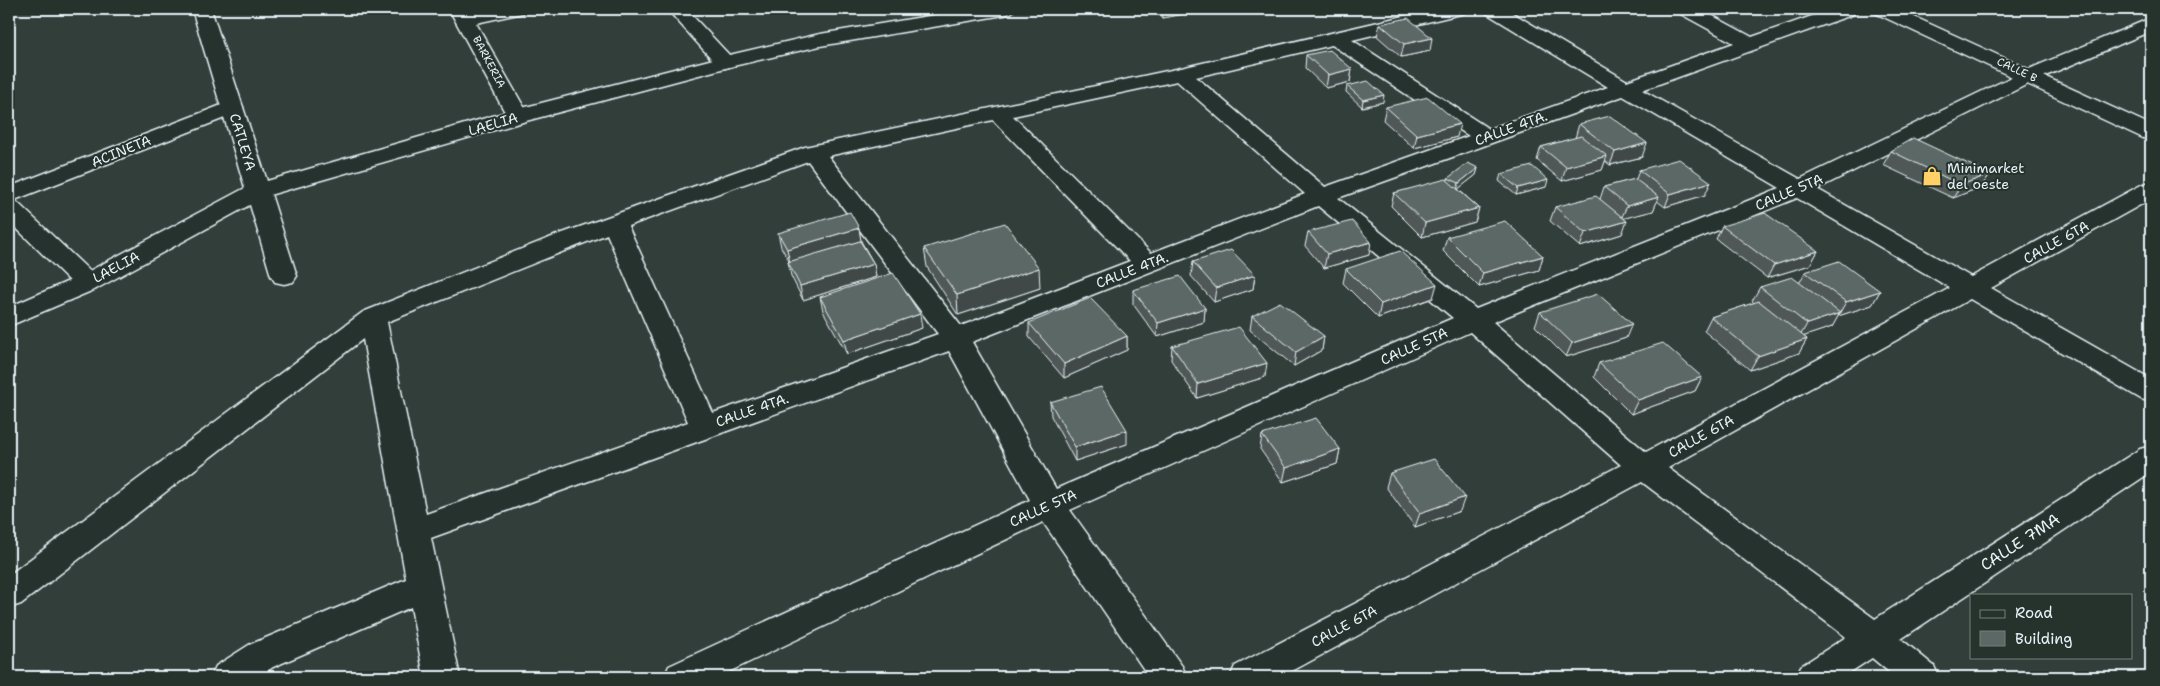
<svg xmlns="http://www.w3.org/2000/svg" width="2160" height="686" viewBox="0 0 2160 686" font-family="'Shantell Sans',sans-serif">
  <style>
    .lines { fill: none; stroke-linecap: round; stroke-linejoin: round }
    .street-casing { stroke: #e8f1f8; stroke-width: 3 }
    .secondary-casing { stroke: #e8f1f8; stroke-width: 3 }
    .street { fill: #26332d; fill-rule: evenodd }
    .secondary { fill: #26332d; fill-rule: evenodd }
    .wall { fill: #4f5957; stroke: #e8f1f8 }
    .shaded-wall { fill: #404947; stroke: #e8f1f8 }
    .building { fill: #5c6865; stroke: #e8f1f8 }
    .labels { text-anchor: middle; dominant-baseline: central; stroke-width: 4; stroke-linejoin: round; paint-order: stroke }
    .far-street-label { font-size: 11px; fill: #e8f1f8; stroke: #26332d }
    .street-label { font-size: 14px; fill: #e8f1f8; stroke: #26332d }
    .poi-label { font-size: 14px; fill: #e8f1f8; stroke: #26332d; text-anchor: start }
    .near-street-label { font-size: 16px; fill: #e8f1f8; stroke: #26332d }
  </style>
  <rect width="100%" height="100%" fill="#323e39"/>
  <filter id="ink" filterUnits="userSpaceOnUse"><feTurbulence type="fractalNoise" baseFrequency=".02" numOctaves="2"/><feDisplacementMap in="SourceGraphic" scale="10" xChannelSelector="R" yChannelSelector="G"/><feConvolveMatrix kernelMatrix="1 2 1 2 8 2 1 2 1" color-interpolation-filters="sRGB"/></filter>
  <g filter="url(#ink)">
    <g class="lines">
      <defs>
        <path id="street" d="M 449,9 L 468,9 L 470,12 L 488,9 L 526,9 L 523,13 L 476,23 L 529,116 L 526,121 L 518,123 L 510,121 L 507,116 Z
          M 667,9 L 686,9 L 732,58 L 735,62 L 732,66 L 725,68 L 718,66 Z
          M 1434,9 L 1468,9 L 1465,13 L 1352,40 L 1489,129 L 1608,87 L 1486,13 L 1484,9 L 1506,9 L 1627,81 L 1734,43 L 1679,13 L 1677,9 L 1700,9 L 1752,37 L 1832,9 L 1859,9 L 1857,13 L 1642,90 L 1800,179 L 2022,72 L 2151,18 L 2151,31 L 2036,80 L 1817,189 L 1971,277 L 2143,184 L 2151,182 L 2151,199 L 1991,288 L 2151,379 L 2151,402 L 2141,399 L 1970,299 L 1668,468 L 1875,619 L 2140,449 L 2151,446 L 2151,472 L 1901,639 L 1934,666 L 1939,677 L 1895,677 L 1872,658 L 1843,677 L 1796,677 L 1801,666 L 1846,637 L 1642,482 L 1281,677 L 1230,677 L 1235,666 L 1621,465 L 1470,332 L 1070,510 L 1182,666 L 1187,677 L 1149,677 L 1043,522 L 718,677 L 664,677 L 669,666 L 1030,500 L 949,351 L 431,538 L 460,677 L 424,677 L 411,607 L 273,667 L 258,677 L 211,677 L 216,666 L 249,645 L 406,579 L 363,339 L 21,604 L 9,608 L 9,575 L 363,312 L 557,235 L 805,147 L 1181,68 ZM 1332,45 L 1469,136 L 1325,187 L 1196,77 ZM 1177,81 L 1305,194 L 1151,253 L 1013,116 ZM 1623,96 L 1780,188 L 1476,309 L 1338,198 ZM 993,120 L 1130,261 L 961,326 L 828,156 ZM 808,161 L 938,334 L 713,413 L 628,226 ZM 1797,198 L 1950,288 L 1646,452 L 1493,322 ZM 1318,206 L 1453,318 L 1056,489 L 972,342 ZM 607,234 L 688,422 L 426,514 L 387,322 Z
          M 232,101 L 240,102 L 243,107 L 240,112 L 12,201 L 18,203 L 96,277 L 100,283 L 96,289 L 87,291 L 78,289 L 9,221 L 9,187 Z
          M 258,184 L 266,186 L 270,191 L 297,276 L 293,282 L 284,284 L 275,282 L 271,276 L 246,191 L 250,186 Z"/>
        <path id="secondary" d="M 192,9 L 211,9 L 267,181 L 510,111 L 725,56 L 820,34 L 971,9 L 1014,9 L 1011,13 L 1004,15 L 820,46 L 729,67 L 526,121 L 266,196 L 96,289 L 9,326 L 9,307 L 78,277 L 245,188 Z
          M 1872,9 L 1897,9 L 2151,125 L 2151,140 L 2143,138 L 1875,13 Z"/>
      </defs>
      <use href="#street" class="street-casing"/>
      <use href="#secondary" class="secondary-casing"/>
      <use href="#street" class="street"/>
      <use href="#secondary" class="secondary"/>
    </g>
    <path class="wall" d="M 1153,9 L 1194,9 L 1194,12 L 1162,18 Z
      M 1380,24 L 1430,51 L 1401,57 L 1377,36 Z
      M 1306,55 L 1352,69 L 1350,82 L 1326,88 L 1305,68 Z
      M 1347,86 L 1383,102 L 1362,107 L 1346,92 Z
      M 1386,107 L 1457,137 L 1414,148 L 1383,120 Z
      M 1579,124 L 1642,157 L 1610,165 L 1605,161 L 1602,170 L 1562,181 L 1537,160 L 1541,147 L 1575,138 Z
      M 1891,151 L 1990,174 L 1981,187 L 1953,198 L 1883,165 Z
      M 1478,168 L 1476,175 L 1458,189 L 1479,208 L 1475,222 L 1422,237 L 1391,206 L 1394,193 L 1448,180 L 1448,178 Z
      M 1639,170 L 1705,195 L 1665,207 L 1657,201 L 1653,211 L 1624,218 L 1622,234 L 1580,247 L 1550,221 L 1555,207 L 1600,199 L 1604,187 L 1636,179 Z
      M 1501,174 L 1546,187 L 1516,195 L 1499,181 Z
      M 1722,226 L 1818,251 L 1810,265 L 1767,278 L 1716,239 Z
      M 859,228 L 861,241 L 874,264 L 876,277 L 803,300 L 791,276 L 788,262 L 789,261 L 781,247 L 778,233 Z
      M 1308,232 L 1369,255 L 1324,268 L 1305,246 Z
      M 1447,237 L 1543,256 L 1539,270 L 1479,287 L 1443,251 Z
      M 924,248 L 1040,288 L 958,315 L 927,267 Z
      M 1193,262 L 1255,275 L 1253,289 L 1214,302 L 1191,276 Z
      M 1346,269 L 1433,298 L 1378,318 L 1343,283 Z
      M 1805,272 L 1880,291 L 1872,305 L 1838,316 L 1832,327 L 1804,336 L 1807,339 L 1799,353 L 1750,370 L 1704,331 L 1711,317 L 1754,303 L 1752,301 L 1760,287 L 1800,282 Z
      M 1133,290 L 1205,308 L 1204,322 L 1157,337 L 1133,304 Z
      M 820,297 L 922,328 L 847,354 L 823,311 Z
      M 1540,312 L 1626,338 L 1566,357 L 1535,326 Z
      M 1252,316 L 1324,336 L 1322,350 L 1294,366 L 1250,330 Z
      M 1029,323 L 1127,336 L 1127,350 L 1064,378 L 1029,337 Z
      M 1172,346 L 1265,377 L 1197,398 L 1171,360 Z
      M 1599,363 L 1702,377 L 1695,391 L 1631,414 L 1594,377 Z
      M 1050,402 L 1127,444 L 1075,461 L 1051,416 Z
      M 1262,435 L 1340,449 L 1337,464 L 1283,482 L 1260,449 Z
      M 1390,473 L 1460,511 L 1415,527 L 1386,487 Z"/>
    <path class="shaded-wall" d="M 1162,9 L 1194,9 L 1194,12 L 1162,18 Z
      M 1432,38 L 1430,51 L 1401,57 L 1404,44 Z
      M 1352,69 L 1350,82 L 1326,88 L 1328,75 Z
      M 1384,95 L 1383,102 L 1362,107 L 1363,100 Z
      M 1460,124 L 1457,137 L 1414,148 L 1417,135 Z
      M 1647,143 L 1642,157 L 1610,165 L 1615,152 Z
      M 1607,156 L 1602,170 L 1562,181 L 1566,167 Z
      M 1478,168 L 1476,175 L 1457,190 L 1459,183 Z
      M 1990,174 L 1981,187 L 1953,198 L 1961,185 Z
      M 1548,180 L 1546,187 L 1516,195 L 1518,188 Z
      M 1711,182 L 1705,195 L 1665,207 L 1670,194 Z
      M 1659,197 L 1653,211 L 1621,219 L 1627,206 Z
      M 1479,208 L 1475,222 L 1422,237 L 1425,223 Z
      M 1627,221 L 1622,234 L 1580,247 L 1585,233 Z
      M 859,228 L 861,241 L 790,262 L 787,249 Z
      M 1371,242 L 1369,255 L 1324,268 L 1327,254 Z
      M 1818,251 L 1810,265 L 1767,278 L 1774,265 Z
      M 1543,256 L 1539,270 L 1479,287 L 1483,273 Z
      M 874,264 L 876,277 L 803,300 L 800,286 Z
      M 1039,268 L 1040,288 L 958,315 L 957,295 Z
      M 1255,275 L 1253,289 L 1214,302 L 1216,288 Z
      M 1437,284 L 1433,298 L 1378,318 L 1381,304 Z
      M 1880,291 L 1872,305 L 1838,316 L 1846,302 Z
      M 1205,308 L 1204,322 L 1157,337 L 1158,323 Z
      M 1840,313 L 1832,327 L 1799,338 L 1807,324 Z
      M 920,314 L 922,328 L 847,354 L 844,340 Z
      M 1632,324 L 1626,338 L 1566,357 L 1572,343 Z
      M 1127,336 L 1127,350 L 1064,378 L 1064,364 Z
      M 1324,336 L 1322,350 L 1294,366 L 1296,352 Z
      M 1807,339 L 1799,353 L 1750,370 L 1758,356 Z
      M 1267,363 L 1265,377 L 1197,398 L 1198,384 Z
      M 1702,377 L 1695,391 L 1631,414 L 1638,400 Z
      M 1127,430 L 1127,444 L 1075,461 L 1075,447 Z
      M 1340,449 L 1337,464 L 1283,482 L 1286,468 Z
      M 1465,497 L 1460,511 L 1415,527 L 1420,513 Z"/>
    <path class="building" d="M 1408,18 L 1432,38 L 1404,44 L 1380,24 Z
      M 1330,50 L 1352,69 L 1328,75 L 1306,55 Z
      M 1368,81 L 1384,95 L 1363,100 L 1347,86 Z
      M 1428,97 L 1460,124 L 1417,135 L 1386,107 Z
      M 1610,116 L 1647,143 L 1615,152 L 1579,124 Z
      M 1581,136 L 1607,156 L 1566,167 L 1541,147 Z
      M 1913,138 L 1990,174 L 1961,185 L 1891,151 Z
      M 1679,159 L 1711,182 L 1670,194 L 1639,170 Z
      M 1468,163 L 1478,168 L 1459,183 L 1448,178 Z
      M 1532,166 L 1548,180 L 1518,188 L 1501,174 Z
      M 1446,179 L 1479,208 L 1425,223 L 1394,193 Z
      M 1635,179 L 1659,197 L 1627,206 L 1604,187 Z
      M 1596,196 L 1627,221 L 1585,233 L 1555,207 Z
      M 850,212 L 859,228 L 787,249 L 778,233 Z
      M 1765,213 L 1818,251 L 1774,265 L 1722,226 Z
      M 1352,221 L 1371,242 L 1327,254 L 1308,232 Z
      M 1505,221 L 1543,256 L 1483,273 L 1447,237 Z
      M 1005,223 L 1039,268 L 957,295 L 924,248 Z
      M 860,241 L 874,264 L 800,286 L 788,262 Z
      M 1231,250 L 1255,275 L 1216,288 L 1193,262 Z
      M 1400,251 L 1437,284 L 1381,304 L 1346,269 Z
      M 1839,261 L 1880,291 L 1846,302 L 1805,272 Z
      M 893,273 L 920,314 L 844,340 L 820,297 Z
      M 1180,276 L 1205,308 L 1158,323 L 1133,290 Z
      M 1792,277 L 1840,313 L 1807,324 L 1760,287 Z
      M 1598,294 L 1632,324 L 1572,343 L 1540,312 Z
      M 1090,298 L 1127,336 L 1064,364 L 1029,323 Z
      M 1759,301 L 1807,339 L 1758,356 L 1711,317 Z
      M 1280,302 L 1324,336 L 1296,352 L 1252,316 Z
      M 1239,327 L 1267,363 L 1198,384 L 1172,346 Z
      M 1663,343 L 1702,377 L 1638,400 L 1599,363 Z
      M 1101,387 L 1127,430 L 1075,447 L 1050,402 Z
      M 1316,418 L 1340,449 L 1286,468 L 1262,435 Z
      M 1434,459 L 1465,497 L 1420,513 L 1390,473 Z"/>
  </g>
  <defs>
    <symbol id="shop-bare" viewBox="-9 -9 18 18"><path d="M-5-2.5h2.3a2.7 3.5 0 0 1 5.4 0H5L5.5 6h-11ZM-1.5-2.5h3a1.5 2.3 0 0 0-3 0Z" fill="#ffd166" stroke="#26332d" stroke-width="2.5" paint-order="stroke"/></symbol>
  </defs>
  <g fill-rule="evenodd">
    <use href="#shop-bare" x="1918" y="162" width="28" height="28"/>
  </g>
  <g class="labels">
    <g class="far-street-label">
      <text transform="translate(489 62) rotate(62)">BARKERIA</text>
      <text transform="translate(2017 70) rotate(25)">CALLE B</text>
    </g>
    <g class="street-label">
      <text transform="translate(493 124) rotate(-16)">LAELIA</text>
      <text transform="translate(1511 128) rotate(-20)">CALLE 4TA.</text>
      <text transform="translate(243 142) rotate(73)">CATLEYA</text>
      <text transform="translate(121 151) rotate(-22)">ACINETA</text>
      <text transform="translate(1789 192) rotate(-23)">CALLE 5TA</text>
      <text transform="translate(2056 242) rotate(-29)">CALLE 6TA</text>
      <text transform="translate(116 267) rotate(-28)">LAELIA</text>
      <text transform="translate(1132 270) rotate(-21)">CALLE 4TA.</text>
      <text transform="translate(1414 346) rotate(-24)">CALLE 5TA</text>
      <text transform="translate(752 410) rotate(-19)">CALLE 4TA.</text>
      <text transform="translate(1701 436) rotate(-29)">CALLE 6TA</text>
      <text transform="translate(1043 508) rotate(-24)">CALLE 5TA</text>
      <text transform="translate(1344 626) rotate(-28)">CALLE 6TA</text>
    </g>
    <g class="poi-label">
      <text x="1947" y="168">Minimarket<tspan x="1947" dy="16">del oeste</tspan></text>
    </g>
    <g class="near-street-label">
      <text transform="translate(2020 542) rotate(-33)">CALLE 7MA</text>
    </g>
  </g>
  <rect width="2160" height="686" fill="none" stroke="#26332d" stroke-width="30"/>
  <rect x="15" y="15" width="2130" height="656" fill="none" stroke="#e8f1f8" stroke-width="2" filter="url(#ink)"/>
  <rect x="1970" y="594" width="162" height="65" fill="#26332d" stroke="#747f7e"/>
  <rect x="1980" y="610" width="25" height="8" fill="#26332d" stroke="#747f7e"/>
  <text x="2015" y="618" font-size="15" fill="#e8f1f8">Road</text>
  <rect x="1980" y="631" width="25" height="15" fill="#5c6865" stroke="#747f7e"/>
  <text x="2015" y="644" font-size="15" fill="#e8f1f8">Building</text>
</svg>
